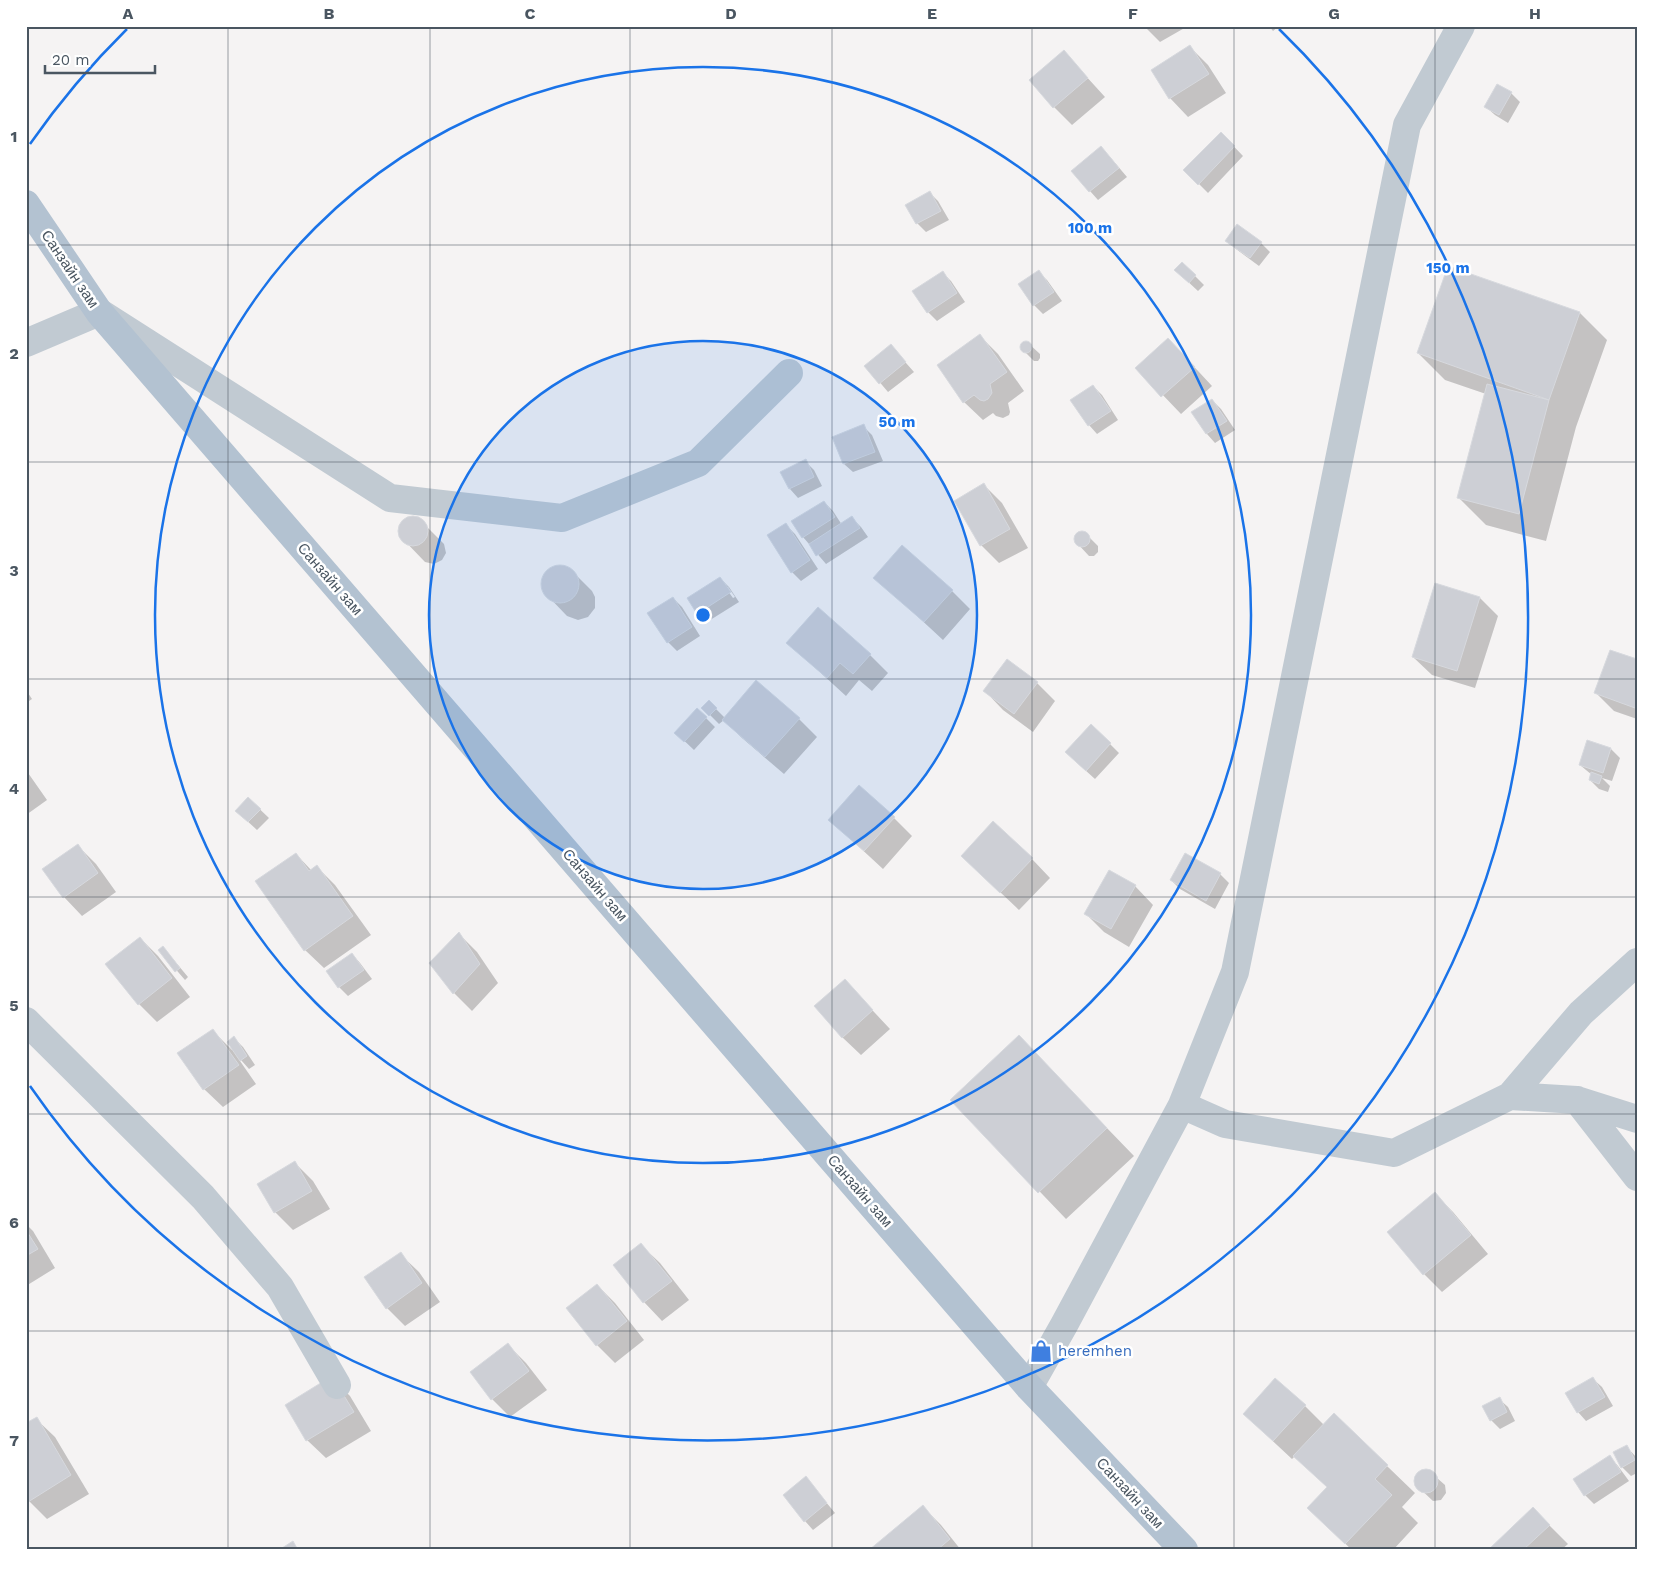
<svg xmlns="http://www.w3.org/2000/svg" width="1663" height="1576" viewBox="0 0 1663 1576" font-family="'Work Sans',sans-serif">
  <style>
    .shadow { fill: #0003; fill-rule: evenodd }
    .building { fill: #cdcfd5; stroke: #d7d9de }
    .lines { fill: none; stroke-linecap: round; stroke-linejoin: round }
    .minor { stroke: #c1cad2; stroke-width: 28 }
    .major { stroke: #b3c2d1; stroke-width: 28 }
    .grid { fill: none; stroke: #4a5661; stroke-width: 1; stroke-opacity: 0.55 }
    .ring { fill: none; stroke: #1a73e8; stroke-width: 2.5 }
    .labels { text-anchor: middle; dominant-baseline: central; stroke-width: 5; stroke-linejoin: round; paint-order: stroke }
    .street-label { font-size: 15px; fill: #4a5661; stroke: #fff }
    .shop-label { font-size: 15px; fill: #366cbe; stroke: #fff; text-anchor: start }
    .centre { fill: #1a73e8; stroke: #fff; stroke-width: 2.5 }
    .ring-label { font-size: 15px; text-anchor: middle; font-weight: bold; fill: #1a73e8; stroke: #fff; stroke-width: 5; stroke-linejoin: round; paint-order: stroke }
    .neatline { fill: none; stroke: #4a5661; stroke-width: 2 }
    .grid-label { font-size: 16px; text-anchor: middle; font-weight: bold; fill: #4a5661 }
  </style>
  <rect width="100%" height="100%" fill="#f5f3f3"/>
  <path class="shadow" d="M 1144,26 L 1188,26 L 1160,42 Z
    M 1269,26 L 1279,26 L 1273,31 Z
    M 1190,47 L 1208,65 L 1226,93 L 1188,117 L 1170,98 L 1153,70 Z
    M 1064,52 L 1105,97 L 1072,125 L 1054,107 Z
    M 1511,93 L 1520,102 L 1508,123 L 1495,115 L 1486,107 Z
    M 1221,133 L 1243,156 L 1208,193 L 1185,170 Z
    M 1110,157 L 1127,177 L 1098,200 L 1090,191 Z
    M 929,192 L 938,201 L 949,220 L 926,232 L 917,223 Z
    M 1227,240 L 1261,243 L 1270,252 L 1259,266 L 1236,249 Z
    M 1182,263 L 1204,285 L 1198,291 L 1185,279 Z
    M 1448,267 L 1580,313 L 1607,340 L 1576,427 L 1546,541 L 1486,525 L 1459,498 L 1486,394 L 1445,380 L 1418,353 Z
    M 942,272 L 951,281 L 965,302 L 937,321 L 928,312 Z
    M 1038,272 L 1047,280 L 1062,301 L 1043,314 L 1034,305 Z
    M 980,336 L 998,354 L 1024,391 L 1008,403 L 1010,412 L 1009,415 L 1003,418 L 996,416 L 993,413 L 983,420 L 964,402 L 939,365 Z
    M 1027,342 L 1040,354 L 1040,358 L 1038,361 L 1034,361 L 1022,349 L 1021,345 Z
    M 891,346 L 914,372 L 888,392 L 866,366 Z
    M 1186,358 L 1212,386 L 1181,414 L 1137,368 Z
    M 1093,386 L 1102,395 L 1118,420 L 1097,434 L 1089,425 Z
    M 1212,400 L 1221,409 L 1235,430 L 1215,443 L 1207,434 L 1193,413 Z
    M 863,426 L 872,435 L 883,461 L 853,472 L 844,464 Z
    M 805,461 L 814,470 L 822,486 L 798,498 L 790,489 Z
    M 984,485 L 1002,503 L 1028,548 L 999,563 L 981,545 Z
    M 824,502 L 833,511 L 842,525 L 852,518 L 861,527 L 868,537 L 826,564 L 803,537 L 793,522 Z
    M 410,518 L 419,519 L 444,544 L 446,553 L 442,560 L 434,564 L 425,562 L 400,536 L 401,526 Z
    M 786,525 L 795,534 L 818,569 L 801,581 L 792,572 Z
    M 1080,533 L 1085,533 L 1098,546 L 1098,552 L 1094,556 L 1089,556 L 1076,542 L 1076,537 Z
    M 564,566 L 574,573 L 592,591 L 595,597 L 595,608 L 588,617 L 578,620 L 567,616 L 544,592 L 542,581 L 548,571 L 552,568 Z
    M 875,577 L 952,591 L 970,609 L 943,640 Z
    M 720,578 L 729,587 L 739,602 L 707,622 L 698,613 ZM 725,587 L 728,587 L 735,597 L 733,598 Z
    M 673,598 L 682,607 L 700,636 L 677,651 L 668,642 Z
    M 1480,598 L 1498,616 L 1475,688 L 1432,675 L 1413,657 Z
    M 788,643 L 870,655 L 888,673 L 872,691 L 859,680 L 846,696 Z
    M 1637,661 L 1637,719 L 1614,711 L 1596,693 Z
    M 1037,683 L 1055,701 L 1033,732 L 1003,710 L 985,691 Z
    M 26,690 L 32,699 L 26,703 Z
    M 709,702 L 725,718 L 799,719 L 817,737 L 784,774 L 742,738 L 724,720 L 719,724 L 703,708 Z
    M 706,718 L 715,727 L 694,750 L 676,733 Z
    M 1110,744 L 1119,753 L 1095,779 L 1075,761 Z
    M 1611,749 L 1620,758 L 1612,781 L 1602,778 L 1610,786 L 1608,792 L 1599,789 L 1590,780 L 1592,775 L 1580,765 Z
    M 26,770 L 47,800 L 26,815 Z
    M 248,798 L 269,818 L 257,830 L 246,820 Z
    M 894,818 L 912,836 L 883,869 L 830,820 Z
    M 78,846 L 96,864 L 116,892 L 82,916 L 64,897 L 44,869 Z
    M 296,854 L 312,871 L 317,867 L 335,885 L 371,935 L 324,968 L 305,950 Z
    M 1186,855 L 1220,874 L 1229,883 L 1215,909 L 1180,889 L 1171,880 Z
    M 1032,859 L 1050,878 L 1019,910 L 981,874 Z
    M 1135,886 L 1153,905 L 1129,947 L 1104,932 L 1086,914 Z
    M 459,934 L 477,952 L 498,983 L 472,1011 L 454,993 L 431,963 Z
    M 140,938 L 158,956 L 190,997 L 157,1022 L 139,1004 Z
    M 163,947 L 188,977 L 185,980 L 159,950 Z
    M 352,954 L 360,963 L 372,979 L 348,996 L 339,987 Z
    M 845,981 L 890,1029 L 861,1055 L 842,1037 Z
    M 212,1030 L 232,1050 L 234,1038 L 243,1047 L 255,1065 L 249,1069 L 241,1060 L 240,1061 L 256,1084 L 223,1107 L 204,1089 L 179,1054 Z
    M 1019,1037 L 1134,1156 L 1066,1219 L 952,1100 Z
    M 295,1163 L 313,1181 L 330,1209 L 293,1230 L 275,1212 Z
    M 1435,1194 L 1453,1212 L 1488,1254 L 1442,1292 L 1424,1274 Z
    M 26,1224 L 33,1231 L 55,1268 L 26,1286 Z
    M 641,1245 L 660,1263 L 689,1300 L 662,1321 L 644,1302 L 615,1266 Z
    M 400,1254 L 419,1272 L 440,1302 L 405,1326 L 387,1308 Z
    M 597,1285 L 615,1303 L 644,1340 L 615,1363 L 597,1345 Z
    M 508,1345 L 526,1363 L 547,1390 L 510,1417 L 492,1399 Z
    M 332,1378 L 350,1396 L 371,1431 L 326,1458 L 307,1440 Z
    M 1593,1379 L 1602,1387 L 1613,1406 L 1586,1421 L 1578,1412 Z
    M 1499,1399 L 1508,1407 L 1515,1421 L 1500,1429 L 1491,1420 Z
    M 1305,1406 L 1324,1425 L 1334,1415 L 1415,1493 L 1402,1507 L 1418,1523 L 1393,1550 L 1352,1550 L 1336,1535 L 1328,1488 L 1295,1456 L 1292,1459 L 1244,1414 Z
    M 36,1419 L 55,1437 L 89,1494 L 47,1519 L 29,1501 Z
    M 1626,1446 L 1637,1458 L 1637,1473 L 1631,1476 L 1622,1467 Z
    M 1610,1457 L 1618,1466 L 1629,1481 L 1594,1504 L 1585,1495 Z
    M 1429,1471 L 1445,1485 L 1446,1493 L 1441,1500 L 1433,1501 L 1417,1486 L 1416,1478 L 1420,1472 Z
    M 806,1478 L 835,1513 L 813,1530 L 805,1521 Z
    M 923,1507 L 941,1525 L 961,1550 L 871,1550 Z
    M 1533,1509 L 1568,1544 L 1561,1550 L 1490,1550 Z"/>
  <path class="building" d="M 1190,45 L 1209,74 L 1169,99 L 1151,70 Z
    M 1064,50 L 1088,78 L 1053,108 L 1029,80 Z
    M 1497,84 L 1512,92 L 1499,115 L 1484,107 Z
    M 1221,132 L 1235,146 L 1198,185 L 1183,170 Z
    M 1101,146 L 1119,168 L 1089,192 L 1071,171 Z
    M 930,191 L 941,211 L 916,224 L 905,205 Z
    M 1237,224 L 1262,242 L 1250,258 L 1225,241 Z
    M 1182,262 L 1196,275 L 1189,283 L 1174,270 Z
    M 1448,266 L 1580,312 L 1549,400 L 1417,353 Z
    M 1039,270 L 1054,292 L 1033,306 L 1018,284 Z
    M 943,271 L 957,293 L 927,313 L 912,291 Z
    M 980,334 L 1007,372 L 990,384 L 992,393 L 988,399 L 984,401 L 980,400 L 974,395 L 963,403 L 937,365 Z
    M 1168,338 L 1195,367 L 1161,397 L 1135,368 Z
    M1020 347a6 6 0 1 1 12 0a6 6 0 1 1-12 0Z
    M 891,344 L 906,362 L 879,384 L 864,366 Z
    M 1487,384 L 1549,400 L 1519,514 L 1457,498 Z
    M 1093,385 L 1111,411 L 1088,426 L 1070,400 Z
    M 1212,399 L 1227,421 L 1206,434 L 1191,412 Z
    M 864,424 L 875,452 L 843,464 L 832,437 Z
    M 806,459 L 814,477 L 789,489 L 780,472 Z
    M 984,483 L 1010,529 L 980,546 L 954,501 Z
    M 824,501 L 835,517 L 802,538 L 791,521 Z
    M 852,516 L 860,528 L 816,556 L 809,544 Z
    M398 531a15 15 0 1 1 30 0a15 15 0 1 1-30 0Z
    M 786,523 L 810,560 L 791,573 L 767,535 Z
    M1074 539a8 8 0 1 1 16 0a8 8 0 1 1-16 0Z
    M 902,545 L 953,590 L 924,622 L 873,578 Z
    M541 584a19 19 0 1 1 38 0a19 19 0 1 1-38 0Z
    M 720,577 L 731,592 L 697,614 L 687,598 Z
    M 1435,583 L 1480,597 L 1457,671 L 1412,657 Z
    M 673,597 L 692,627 L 667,643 L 647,613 Z
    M 818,607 L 871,654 L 853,674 L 840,663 L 827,678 L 786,643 Z
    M 1610,650 L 1637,659 L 1637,703 L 1635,708 L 1594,693 Z
    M 1007,659 L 1038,682 L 1014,714 L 983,691 Z
    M 756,680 L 800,718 L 765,757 L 722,720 Z
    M 709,700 L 717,708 L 709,716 L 701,708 Z
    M 697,708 L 707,717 L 684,742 L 674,733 Z
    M 1091,724 L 1111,743 L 1086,771 L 1065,752 Z
    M 1587,740 L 1611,748 L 1603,773 L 1579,765 Z
    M 1591,772 L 1602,776 L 1599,784 L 1589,780 Z
    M 859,785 L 895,817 L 864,851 L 828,820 Z
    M 248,797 L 261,809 L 248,822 L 235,811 Z
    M 993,821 L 1033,858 L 1000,893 L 961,856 Z
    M 78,844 L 98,873 L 63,898 L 42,869 Z
    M 296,853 L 309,871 L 317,865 L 353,916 L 304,951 L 255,881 Z
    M 1185,853 L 1221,873 L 1206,901 L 1170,880 Z
    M 1109,870 L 1136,885 L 1111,929 L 1084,914 Z
    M 459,932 L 480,964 L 453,994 L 429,963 Z
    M 140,937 L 172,978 L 138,1005 L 105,964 Z
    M 163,946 L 180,968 L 175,972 L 158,950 Z
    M 352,953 L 364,970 L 338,988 L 326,971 Z
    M 845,979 L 873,1010 L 842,1038 L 814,1006 Z
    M 213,1029 L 239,1065 L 203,1090 L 177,1053 Z
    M 1019,1035 L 1107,1128 L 1038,1193 L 950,1100 Z
    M 234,1036 L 247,1056 L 240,1061 L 227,1042 Z
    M 295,1161 L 312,1191 L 274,1213 L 257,1184 Z
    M 1435,1192 L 1471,1235 L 1423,1275 L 1387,1232 Z
    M 26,1230 L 38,1249 L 26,1256 Z
    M 641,1243 L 672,1281 L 643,1303 L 613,1265 Z
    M 401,1252 L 422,1283 L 386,1309 L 364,1277 Z
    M 597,1284 L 627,1321 L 596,1346 L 566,1308 Z
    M 508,1343 L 529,1371 L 491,1400 L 470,1372 Z
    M 332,1376 L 354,1412 L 306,1441 L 285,1405 Z
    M 1593,1377 L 1605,1397 L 1577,1413 L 1565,1393 Z
    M 1275,1378 L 1306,1405 L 1273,1441 L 1243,1414 Z
    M 1500,1397 L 1507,1412 L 1490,1421 L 1482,1406 Z
    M 1334,1413 L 1388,1465 L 1375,1479 L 1392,1495 L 1345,1544 L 1307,1508 L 1327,1487 L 1293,1456 Z
    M 37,1417 L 71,1475 L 28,1502 L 26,1499 L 26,1423 Z
    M 1627,1445 L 1635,1460 L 1621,1468 L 1613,1452 Z
    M 1610,1455 L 1621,1472 L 1584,1496 L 1573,1479 Z
    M1414 1481a12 12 0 1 1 24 0a12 12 0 1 1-24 0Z
    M 806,1476 L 827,1503 L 804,1522 L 783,1495 Z
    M 923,1505 L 950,1539 L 937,1550 L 869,1550 Z
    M 1533,1507 L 1550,1525 L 1523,1550 L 1488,1550 Z
    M 293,1541 L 298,1550 L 279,1550 Z"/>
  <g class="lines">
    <path class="minor" d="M 26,343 L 99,312 L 390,498 L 562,518 L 698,463 L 789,373
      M 26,1021 L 203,1197 L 280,1287 L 337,1385
      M 1510,1096 L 1581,1013 L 1637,962
      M 1577,1100 L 1637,1177
      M 1182,1105 L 1225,1124 L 1394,1153 L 1510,1096 L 1577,1100 L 1637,1119
      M 1029,1387 L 1064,1325 L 1182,1105 L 1235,972 L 1407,125 L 1461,26"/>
    <path class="major" d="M 26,204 L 99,312 L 1029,1387 L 1184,1550"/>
  </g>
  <path class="grid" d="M 228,26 L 228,1550M 430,26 L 430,1550M 630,26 L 630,1550M 832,26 L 832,1550M 1032,26 L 1032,1550M 1234,26 L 1234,1550M 1435,26 L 1435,1550M 26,245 L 1637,245M 26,462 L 1637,462M 26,679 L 1637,679M 26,897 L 1637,897M 26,1114 L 1637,1114M 26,1331 L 1637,1331"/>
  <circle cx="703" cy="615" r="274" fill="#1a73e8" fill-opacity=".12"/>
  <g class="ring">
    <circle cx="703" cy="615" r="274"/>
    <circle cx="703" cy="615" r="548"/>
    <path d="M30 144A822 822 0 0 1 127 29M1279 29A822 822 0 1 1 30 1086"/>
  </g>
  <defs>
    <symbol id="shop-bare" viewBox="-9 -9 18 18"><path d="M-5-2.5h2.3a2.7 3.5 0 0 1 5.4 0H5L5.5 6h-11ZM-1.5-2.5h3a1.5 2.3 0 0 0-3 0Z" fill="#3f7fe0" stroke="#fff" stroke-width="2.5" paint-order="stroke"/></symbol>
  </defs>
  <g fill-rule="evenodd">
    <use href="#shop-bare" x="1025" y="1335" width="32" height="32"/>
  </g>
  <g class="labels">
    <g class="street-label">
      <text transform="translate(70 269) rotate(56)">Санзайн зам</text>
      <text transform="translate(330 579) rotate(49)">Санзайн зам</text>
      <text transform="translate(595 885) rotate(49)">Санзайн зам</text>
      <text transform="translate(860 1191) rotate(49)">Санзайн зам</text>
      <text transform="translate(1130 1493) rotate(47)">Санзайн зам</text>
    </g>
    <g class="shop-label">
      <text x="1058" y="1351">heremhen</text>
    </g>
  </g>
  <circle cx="703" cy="615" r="8" class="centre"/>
  <g class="ring-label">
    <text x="1090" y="233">100 m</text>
    <text x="1448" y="273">150 m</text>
    <text x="897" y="427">50 m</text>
  </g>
  <rect width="1663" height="1576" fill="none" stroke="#ffffff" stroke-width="55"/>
  <path d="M45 65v8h110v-8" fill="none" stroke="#4a5661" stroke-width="2.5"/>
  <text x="52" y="65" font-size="15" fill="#4a5661" stroke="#ffffff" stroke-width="4" paint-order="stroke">20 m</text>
  <rect x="28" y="28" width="1608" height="1520" class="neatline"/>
  <g class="grid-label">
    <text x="128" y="19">A</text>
    <text x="329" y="19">B</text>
    <text x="530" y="19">C</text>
    <text x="731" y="19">D</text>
    <text x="932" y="19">E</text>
    <text x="1133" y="19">F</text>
    <text x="1334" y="19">G</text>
    <text x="1535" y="19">H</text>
    <text x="14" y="142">1</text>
    <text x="14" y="359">2</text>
    <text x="14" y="576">3</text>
    <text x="14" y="794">4</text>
    <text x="14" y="1011">5</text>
    <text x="14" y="1228">6</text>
    <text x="14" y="1446">7</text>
  </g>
</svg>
